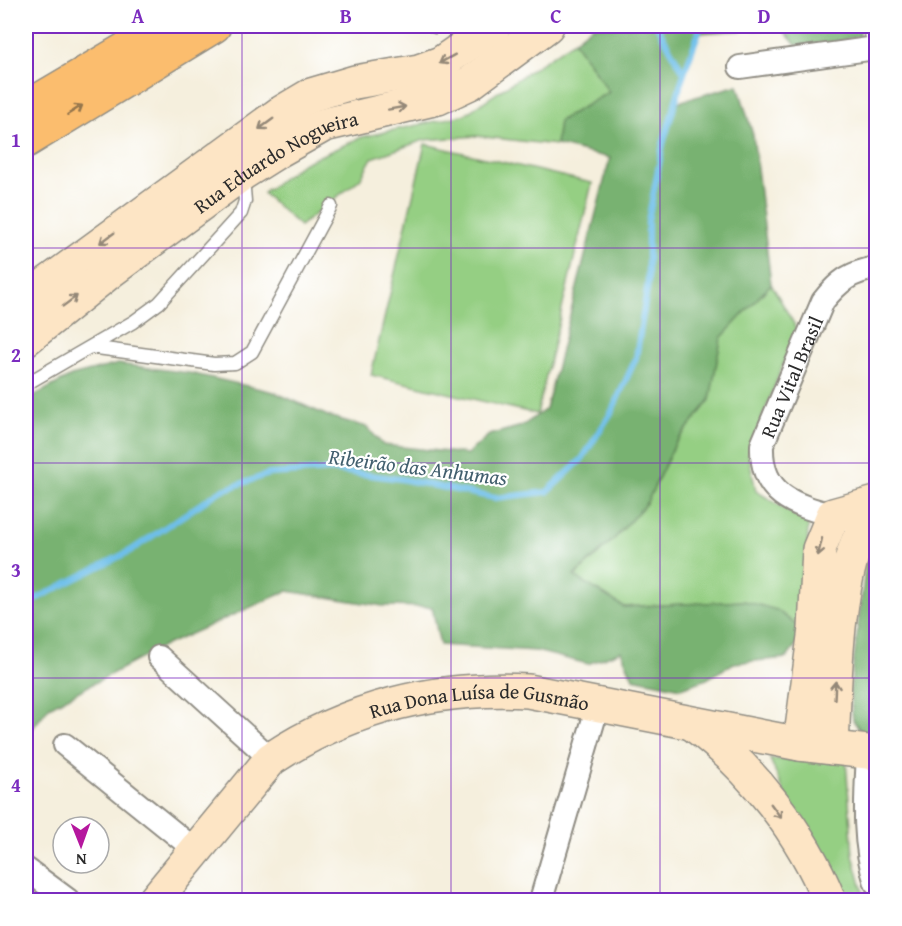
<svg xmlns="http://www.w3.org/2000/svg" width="902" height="926" viewBox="0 0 902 926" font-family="'Gentium Book Plus',serif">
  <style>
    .green { fill: #95cf83; stroke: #607d57; stroke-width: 1.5 }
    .forest { fill: #78b271; stroke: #526e4e; stroke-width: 1.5 }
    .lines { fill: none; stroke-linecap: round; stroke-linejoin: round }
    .stream { stroke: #6ebfea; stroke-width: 6 }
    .lane-casing { stroke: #908d84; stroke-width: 15 }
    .street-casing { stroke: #908d84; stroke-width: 26 }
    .secondary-casing { stroke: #908d84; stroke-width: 36 }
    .primary-casing { stroke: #908d84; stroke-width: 36 }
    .lane { stroke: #fff; stroke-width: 12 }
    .street { stroke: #fff; stroke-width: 22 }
    .secondary { stroke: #fde5c5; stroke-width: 33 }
    .primary { stroke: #fbbd6e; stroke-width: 33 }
    .oneway { stroke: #948878 }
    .oneway2 { stroke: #93744c }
    .grid { fill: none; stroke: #7b2cbf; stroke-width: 1.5; stroke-opacity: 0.55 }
    .labels { text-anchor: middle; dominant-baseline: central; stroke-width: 4.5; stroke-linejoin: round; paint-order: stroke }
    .street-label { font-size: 20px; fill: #2b2b2b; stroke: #fff }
    .water-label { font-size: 21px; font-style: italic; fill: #425f6e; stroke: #fff }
    .neatline { fill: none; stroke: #7b2cbf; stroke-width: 2 }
    .grid-label { font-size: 20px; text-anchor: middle; font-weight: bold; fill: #7b2cbf }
  </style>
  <rect width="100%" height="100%" fill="#fff"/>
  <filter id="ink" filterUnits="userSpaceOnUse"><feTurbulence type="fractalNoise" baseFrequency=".0167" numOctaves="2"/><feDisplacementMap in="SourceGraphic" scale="12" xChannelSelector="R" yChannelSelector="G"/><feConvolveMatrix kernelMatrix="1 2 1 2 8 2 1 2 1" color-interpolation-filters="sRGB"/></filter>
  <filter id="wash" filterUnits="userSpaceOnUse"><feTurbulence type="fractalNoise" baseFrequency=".008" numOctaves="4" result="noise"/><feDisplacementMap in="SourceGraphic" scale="24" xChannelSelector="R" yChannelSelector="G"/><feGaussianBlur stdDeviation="1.35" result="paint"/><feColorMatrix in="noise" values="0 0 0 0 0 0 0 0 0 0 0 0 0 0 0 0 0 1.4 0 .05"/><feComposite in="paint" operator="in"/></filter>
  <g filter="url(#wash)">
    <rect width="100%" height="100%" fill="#f5efdd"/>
    <path class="green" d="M 574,41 L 609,92 L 559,121 L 556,145 L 476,136 L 424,140 L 372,158 L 360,179 L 300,226 L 263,193 L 302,164 L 362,137 L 464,115 Z
      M 425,144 L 592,183 L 537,414 L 371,375 Z
      M 771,284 L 797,329 L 748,454 L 756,491 L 808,523 L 805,632 L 744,601 L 624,607 L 574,577 L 614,539 L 647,502 L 675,444 L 710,400 L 721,338 Z
      M 770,759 L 846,761 L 853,855 L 865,900 L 843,900 L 789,804 Z"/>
    <path class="forest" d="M 593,26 L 859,26 L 860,36 L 831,43 L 796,45 L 781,28 L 698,33 L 675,103 L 738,85 L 753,135 L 771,284 L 721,338 L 710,400 L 675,444 L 647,502 L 614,539 L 574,576 L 624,607 L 744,601 L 777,610 L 805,632 L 787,658 L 734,663 L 707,679 L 681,688 L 633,678 L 621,651 L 588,664 L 536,651 L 440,645 L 432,607 L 383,606 L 287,591 L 166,645 L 49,707 L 26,737 L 26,400 L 71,376 L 118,364 L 190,373 L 274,392 L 328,416 L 367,427 L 383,445 L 467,454 L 489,435 L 522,426 L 546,409 L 610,158 L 556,145 L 559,121 L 609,92 L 574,41 Z
      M 876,541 L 876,739 L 863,735 L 853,720 L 850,692 L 866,561 Z"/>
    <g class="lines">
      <path class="stream" d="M 684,73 L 701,26
        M 26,604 L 130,551 L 220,491 L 269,474 L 331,470 L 401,479 L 495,498 L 547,492 L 582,459 L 611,413 L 636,358 L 648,283 L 648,221 L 663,144 L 684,73 L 657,26"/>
    </g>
  </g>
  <g filter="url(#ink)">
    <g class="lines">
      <defs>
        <path id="lane" d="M 433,26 L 435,27
          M 90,347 L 214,364 L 235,363 L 252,352 L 331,206
          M 26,384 L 133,322 L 159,303 L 241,213 L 245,201 L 243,178"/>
        <g id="street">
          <path d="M 875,26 L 876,33"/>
          <path d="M 740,67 L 876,48"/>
          <path id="s1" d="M 845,519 C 801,506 760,500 762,445 L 823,301 C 839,281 851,272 876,268"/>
          <path d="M 159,657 L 271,759"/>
          <path d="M 65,745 L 194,849"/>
          <path d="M 868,753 C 866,795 862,842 876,883"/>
          <path d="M 26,869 L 68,900"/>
          <path d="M 541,900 L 598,705"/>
        </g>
        <g id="secondary">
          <path d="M 26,299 L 279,114 L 311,95 L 355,82 L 419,71 L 441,63 L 494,26"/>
          <path id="s2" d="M 26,339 L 112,270 L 243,173 L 278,151 L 324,125 L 438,98 L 470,83 L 547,26"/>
          <path d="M 694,725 C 751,767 803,834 829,900"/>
          <path d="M 800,744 L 815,629 L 819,549 L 833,515 L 876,503"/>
          <path d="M 832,748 C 835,693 834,548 876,514"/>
          <path id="s3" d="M 155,900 L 271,759 C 348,708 436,686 528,691 L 800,744 L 876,753"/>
        </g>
        <path id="primary" d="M 26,108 L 165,26
          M 26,141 L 214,26"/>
      </defs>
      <use href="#lane" class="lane-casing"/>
      <use href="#street" class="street-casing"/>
      <use href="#secondary" class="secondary-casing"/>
      <use href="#primary" class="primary-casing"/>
      <use href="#lane" class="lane"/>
      <use href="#street" class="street"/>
      <use href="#secondary" class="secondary"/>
      <use href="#primary" class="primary"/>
    </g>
    <defs><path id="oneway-shaft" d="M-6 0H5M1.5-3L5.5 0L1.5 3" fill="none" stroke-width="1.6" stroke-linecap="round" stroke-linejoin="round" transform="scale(1.5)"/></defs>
    <g class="oneway">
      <use href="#oneway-shaft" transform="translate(447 59) rotate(151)"/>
      <use href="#oneway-shaft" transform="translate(397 108) rotate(-10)"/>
      <use href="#oneway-shaft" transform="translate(266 124) rotate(144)"/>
      <use href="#oneway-shaft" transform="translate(107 238) rotate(144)"/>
      <use href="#oneway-shaft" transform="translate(70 301) rotate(-37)"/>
      <use href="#oneway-shaft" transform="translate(820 547) rotate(103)"/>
      <use href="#oneway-shaft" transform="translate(835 690) rotate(-87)"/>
      <use href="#oneway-shaft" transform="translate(776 811) rotate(54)"/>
    </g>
    <use class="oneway2" href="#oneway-shaft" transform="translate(75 110) rotate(-32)"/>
  </g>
  <path class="grid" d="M 242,26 L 242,900M 451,26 L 451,900M 660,26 L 660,900M 26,248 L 876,248M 26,463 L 876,463M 26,678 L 876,678"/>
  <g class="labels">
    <g class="street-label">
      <text stroke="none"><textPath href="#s2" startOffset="308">Rua Eduardo Nogueira</textPath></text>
      <text stroke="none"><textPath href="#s1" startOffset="198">Rua Vital Brasil</textPath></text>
      <text stroke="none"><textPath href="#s3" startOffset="404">Rua Dona Luísa de Gusmão</textPath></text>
    </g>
    <g class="water-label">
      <text transform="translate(418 467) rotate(7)">Ribeirão das Anhumas</text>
    </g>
  </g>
  <rect width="902" height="926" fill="none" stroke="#fff" stroke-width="66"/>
  <g transform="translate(81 845) rotate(179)"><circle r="28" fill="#ffffff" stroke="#aaaaaa" stroke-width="1.5"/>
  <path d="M0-4.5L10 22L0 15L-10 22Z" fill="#b5179e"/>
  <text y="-9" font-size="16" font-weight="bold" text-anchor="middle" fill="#2b2b2b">N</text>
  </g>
  <rect x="33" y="33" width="836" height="860" class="neatline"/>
  <g class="grid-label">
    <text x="138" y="23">A</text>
    <text x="346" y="23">B</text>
    <text x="556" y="23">C</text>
    <text x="764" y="23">D</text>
    <text x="16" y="147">1</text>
    <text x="16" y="362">2</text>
    <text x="16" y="577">3</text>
    <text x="16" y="792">4</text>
  </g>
</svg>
